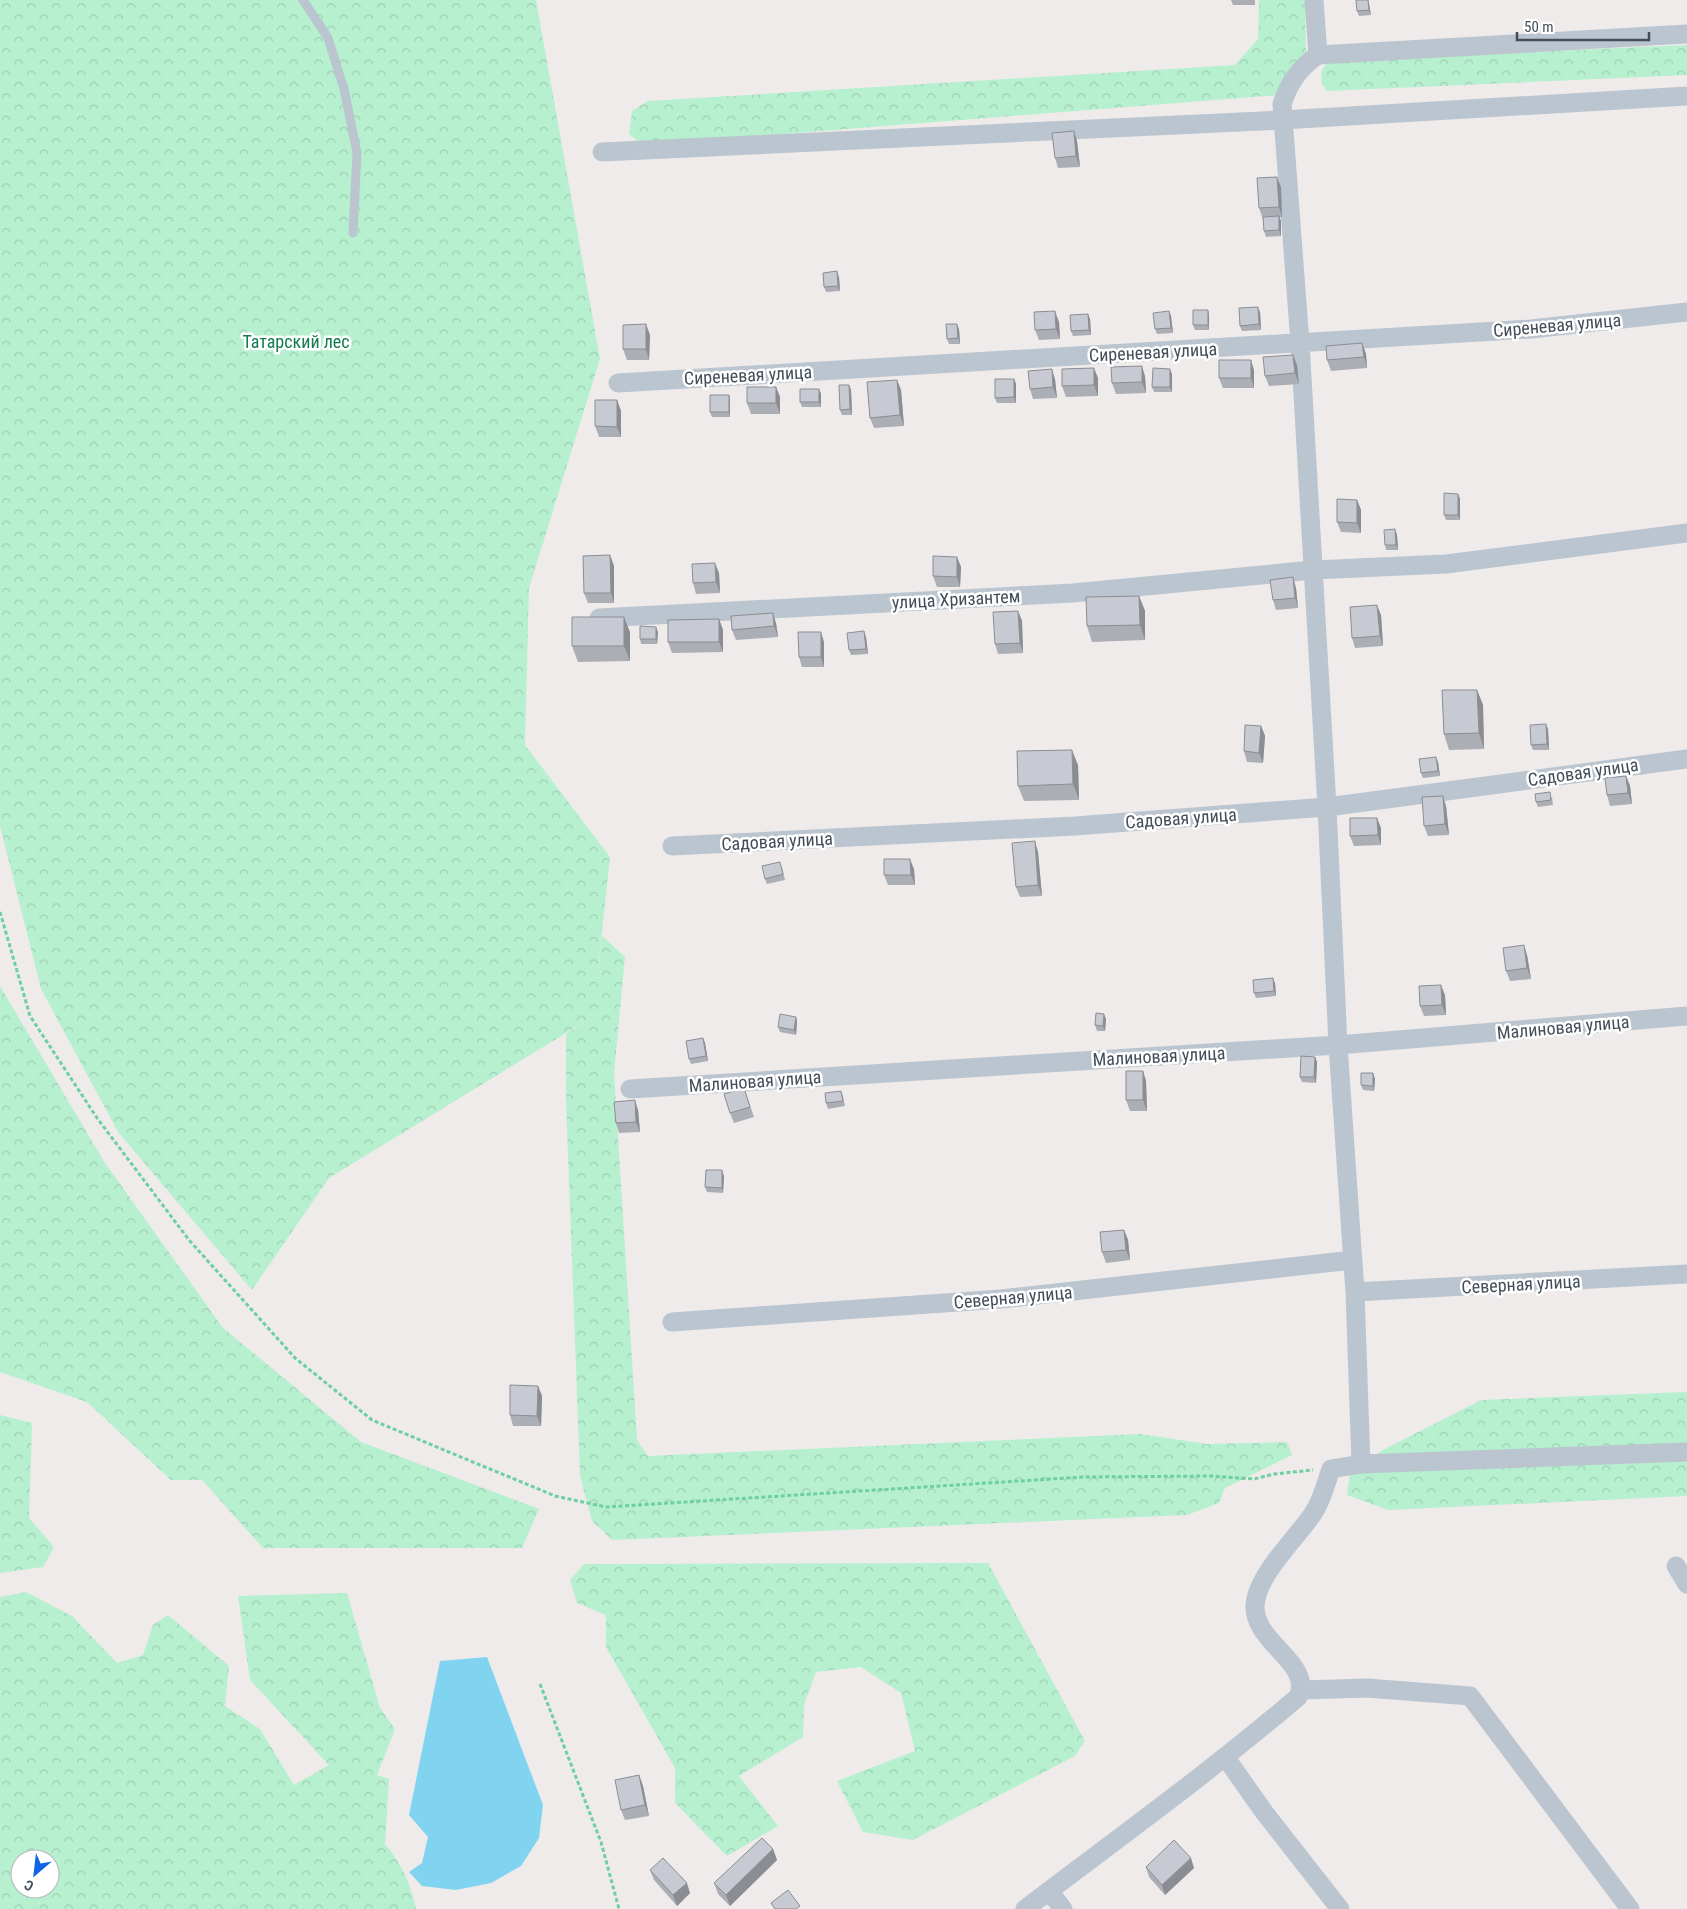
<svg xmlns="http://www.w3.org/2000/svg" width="1687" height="1909" viewBox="0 0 1687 1909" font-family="'Roboto Condensed',sans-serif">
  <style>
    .forest { fill: url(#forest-crowns); fill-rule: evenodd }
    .water { fill: #81d4ef }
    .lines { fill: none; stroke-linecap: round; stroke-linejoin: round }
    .path { stroke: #6dcfa2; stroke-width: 3; stroke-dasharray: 4 2.5; stroke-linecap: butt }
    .service { stroke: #bbc5cf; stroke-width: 9 }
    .minor { stroke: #bbc5cf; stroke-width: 19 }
    .wall { fill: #abaeb5 }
    .shaded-wall { fill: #8b8d93 }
    .building { fill: #c7cad2; stroke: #8b8d93 }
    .labels { text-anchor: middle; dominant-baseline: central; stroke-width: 5; stroke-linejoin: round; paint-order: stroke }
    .street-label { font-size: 18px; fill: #434e59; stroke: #fff }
    .park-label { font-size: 18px; fill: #127c4c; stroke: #fff }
  </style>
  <defs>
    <pattern id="forest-crowns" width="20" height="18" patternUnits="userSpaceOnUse" patternTransform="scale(1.25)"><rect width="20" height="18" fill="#b6f0cf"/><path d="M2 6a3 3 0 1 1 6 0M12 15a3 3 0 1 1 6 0" fill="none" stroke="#9ecfb4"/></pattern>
  </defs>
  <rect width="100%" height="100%" fill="#efebeb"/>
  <path class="forest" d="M 0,0 L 536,0 L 600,359 L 529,588 L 525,745 L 610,857 L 594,1004 L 602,936 L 625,957 L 614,1073 L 637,1440 L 648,1456 L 1140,1434 L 1207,1444 L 1287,1442 L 1292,1455 L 1225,1488 L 1219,1503 L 1187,1515 L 612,1540 L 592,1521 L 580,1476 L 566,1101 L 566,1034 L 592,1017 L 329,1178 L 252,1290 L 118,1132 L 41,989 L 0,826 Z
    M 1259,0 L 1305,0 L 1306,52 L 1279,95 L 643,145 L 629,134 L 632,111 L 648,101 L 1235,65 L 1258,39 Z
    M 1687,45 L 1687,75 L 1327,91 L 1322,84 L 1321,72 L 1328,61 Z
    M 0,986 L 105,1163 L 223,1328 L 361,1442 L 539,1509 L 522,1548 L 263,1548 L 202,1480 L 171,1480 L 87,1402 L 0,1372 Z
    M 1687,1392 L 1687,1496 L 1388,1510 L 1347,1495 L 1350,1474 L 1383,1450 L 1481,1400 Z
    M 0,1415 L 32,1423 L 29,1518 L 54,1547 L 43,1567 L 0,1573 Z
    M 988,1563 L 1085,1741 L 1075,1756 L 913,1840 L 863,1832 L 837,1781 L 915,1751 L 901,1693 L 861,1667 L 816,1672 L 804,1705 L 803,1737 L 739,1776 L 778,1826 L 727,1856 L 675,1803 L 675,1768 L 606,1647 L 606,1615 L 577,1603 L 570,1580 L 584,1564 Z
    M 26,1592 L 72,1616 L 117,1663 L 143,1655 L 153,1625 L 168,1615 L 229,1666 L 225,1706 L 260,1729 L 294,1785 L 329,1765 L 250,1680 L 238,1596 L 347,1593 L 380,1708 L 395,1729 L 377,1775 L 389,1779 L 385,1844 C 401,1862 411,1885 416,1909 L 0,1909 L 0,1597 ZM 20,1859 L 50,1859 L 50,1889 L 20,1889 Z"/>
  <path class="water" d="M 487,1657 L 543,1805 L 539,1838 L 521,1866 L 491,1883 L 456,1890 L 422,1886 L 409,1872 L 422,1863 L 428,1837 L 409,1815 L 440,1661 Z"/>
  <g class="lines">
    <path class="path" d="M 0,912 L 30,1016 L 97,1118 L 189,1240 L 295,1358 L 372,1420 L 555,1496 L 606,1507 L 1083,1477 L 1211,1476 L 1254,1479 L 1274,1474 L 1313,1470
      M 540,1684 L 601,1842 L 619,1909"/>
    <path class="service" d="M 303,0 L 328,38 L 344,89 L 357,153 L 353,233"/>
    <path class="minor" d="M 1314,0 L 1318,55
      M 602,152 L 1282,120 L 1687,96
      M 618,383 L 1531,329 L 1687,312
      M 599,618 L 1073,593 L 1313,570 L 1446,564 L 1687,533
      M 672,846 L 1075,826 L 1327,807 L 1687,759
      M 630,1089 L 1338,1045 L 1687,1016
      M 1355,1292 L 1687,1274
      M 672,1322 L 1001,1299 L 1353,1260
      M 1361,1464 L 1355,1292 L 1338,1045 L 1327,807 L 1300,343 L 1282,104 C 1289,83 1299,68 1318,55 L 1687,34
      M 1676,1566 L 1687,1584
      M 1302,1690 L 1367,1688 L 1470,1696 L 1630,1909
      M 1226,1758 L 1264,1812 L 1340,1909
      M 1049,1891 L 1063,1909
      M 1025,1909 C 1117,1839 1210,1772 1298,1697 C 1314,1664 1254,1643 1255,1606 C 1256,1575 1298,1537 1314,1512 C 1322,1500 1326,1483 1331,1469 L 1361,1464 L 1687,1452"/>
  </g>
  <path class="wall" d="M 1231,0 L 1255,0 L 1255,5 L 1233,5 Z
    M 1368,0 L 1369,4 L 1371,15 L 1359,16 L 1357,11 Z
    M 1074,131 L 1077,141 L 1080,167 L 1058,168 L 1055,158 Z
    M 1281,187 L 1282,217 L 1279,218 L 1281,221 L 1281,236 L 1266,237 L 1264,231 L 1264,219 L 1263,219 L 1259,208 Z
    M 839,277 L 840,291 L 826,292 L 824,287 Z
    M 1208,310 L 1209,316 L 1209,330 L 1195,330 L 1193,325 Z
    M 1169,311 L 1171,316 L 1173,333 L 1157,334 L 1155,329 Z
    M 1260,312 L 1261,330 L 1242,331 L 1240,326 Z
    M 1088,314 L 1090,319 L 1091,335 L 1073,336 L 1071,331 Z
    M 1059,322 L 1060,339 L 1039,340 L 1035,330 Z
    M 959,329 L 960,344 L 949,344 L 947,339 Z
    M 650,335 L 649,360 L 627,360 L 623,349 Z
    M 1362,343 L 1366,354 L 1367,368 L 1331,371 L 1327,360 Z
    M 1293,355 L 1297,365 L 1299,384 L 1269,386 L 1265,376 Z
    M 1254,370 L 1254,388 L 1223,388 L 1219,378 Z
    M 1172,374 L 1172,392 L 1154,392 L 1152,387 Z
    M 1145,376 L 1146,393 L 1116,394 L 1112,383 Z
    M 1098,378 L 1098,396 L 1066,397 L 1062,386 Z
    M 1014,379 L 1016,384 L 1016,403 L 997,403 L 995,398 Z
    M 1055,379 L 1057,398 L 1033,399 L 1030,389 Z
    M 897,380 L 901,390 L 904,426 L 874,428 L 870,418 Z
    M 849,385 L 851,390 L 852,415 L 842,415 L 840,410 Z
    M 776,387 L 780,397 L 780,414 L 751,414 L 747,403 Z
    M 819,389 L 821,394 L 821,407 L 802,407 L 800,402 Z
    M 729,395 L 730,400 L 730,417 L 712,417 L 710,412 Z
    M 617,400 L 621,411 L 621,437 L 599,437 L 595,426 Z
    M 1458,494 L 1460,499 L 1460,520 L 1446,520 L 1444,515 Z
    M 1357,500 L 1361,510 L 1361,533 L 1341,532 L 1337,522 Z
    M 1395,529 L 1397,535 L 1398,550 L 1386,550 L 1385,545 Z
    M 610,555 L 614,566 L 614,603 L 588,603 L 584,593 Z
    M 957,557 L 961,567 L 960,587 L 937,587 L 933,576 Z
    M 719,573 L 720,593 L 696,594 L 693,583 Z
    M 1296,588 L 1298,608 L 1276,610 L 1273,600 Z
    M 1139,596 L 1145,611 L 1145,640 L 1092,642 L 1087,626 Z
    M 1018,611 L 1022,621 L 1023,653 L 998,654 L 995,644 Z
    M 1381,615 L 1383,646 L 1355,648 L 1352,638 Z
    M 719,619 L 723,630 L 723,652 L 672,653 L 668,642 Z
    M 776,623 L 778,637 L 736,640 L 732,630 Z
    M 630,632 L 630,661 L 578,662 L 572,646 Z
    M 658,632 L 657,644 L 641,644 L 640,639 Z
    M 866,637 L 868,654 L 851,655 L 849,650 Z
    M 824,642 L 824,667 L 802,667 L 799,657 Z
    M 1477,690 L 1483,705 L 1484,749 L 1449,750 L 1444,734 Z
    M 1261,726 L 1265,736 L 1263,763 L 1247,762 L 1244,751 Z
    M 1548,729 L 1549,750 L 1533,750 L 1531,745 Z
    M 1438,762 L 1440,776 L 1423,778 L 1421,773 Z
    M 1078,765 L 1079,800 L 1024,801 L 1018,786 Z
    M 1626,776 L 1630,786 L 1632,804 L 1610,806 L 1607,795 Z
    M 1552,797 L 1553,805 L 1538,807 L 1536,802 Z
    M 1446,806 L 1449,835 L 1428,836 L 1424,826 Z
    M 1377,818 L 1381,828 L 1381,845 L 1354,846 L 1350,836 Z
    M 1038,852 L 1042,896 L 1020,897 L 1016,887 Z
    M 782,867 L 785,880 L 767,884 L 765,879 Z
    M 914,869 L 915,885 L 888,885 L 884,875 Z
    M 1527,955 L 1531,979 L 1510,981 L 1506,971 Z
    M 1275,983 L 1276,996 L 1256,998 L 1254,993 Z
    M 1445,995 L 1446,1015 L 1424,1016 L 1420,1006 Z
    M 796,1017 L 797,1022 L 796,1035 L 780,1032 L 778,1027 Z
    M 1106,1019 L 1105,1031 L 1097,1031 L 1095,1025 Z
    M 703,1038 L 705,1043 L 708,1061 L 691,1064 L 689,1059 Z
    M 1315,1057 L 1317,1062 L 1316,1083 L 1302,1082 L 1300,1077 Z
    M 1143,1071 L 1146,1081 L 1147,1111 L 1130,1111 L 1126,1100 Z
    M 1373,1073 L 1375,1079 L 1374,1091 L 1363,1090 L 1361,1085 Z
    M 744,1088 L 754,1117 L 734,1123 L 730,1113 Z
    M 841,1091 L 843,1096 L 845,1106 L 828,1109 L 826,1103 Z
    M 638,1110 L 640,1132 L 619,1133 L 616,1123 Z
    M 724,1176 L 723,1193 L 707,1192 L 705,1187 Z
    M 1124,1230 L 1128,1240 L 1130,1260 L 1106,1263 L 1102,1252 Z
    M 538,1386 L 542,1396 L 541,1426 L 513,1426 L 510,1415 Z
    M 639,1775 L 643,1786 L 649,1816 L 625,1820 L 621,1810 Z
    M 773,1849 L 777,1860 L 730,1906 L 718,1894 L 714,1883 Z
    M 1146,1867 L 1194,1868 L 1165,1895 L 1149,1877 Z
    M 650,1870 L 690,1893 L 677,1906 L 654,1880 Z"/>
  <path class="shaded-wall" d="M 1368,0 L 1369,4 L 1371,15 L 1369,10 Z
    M 1074,131 L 1077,141 L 1080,167 L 1076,156 Z
    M 1277,177 L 1281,187 L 1282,217 L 1279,207 Z
    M 1279,216 L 1281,221 L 1281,236 L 1279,230 Z
    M 837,271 L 839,277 L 840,291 L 838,286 Z
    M 1258,307 L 1260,312 L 1261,330 L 1259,324 Z
    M 1208,310 L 1209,316 L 1209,330 L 1208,325 Z
    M 1055,311 L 1059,322 L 1060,339 L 1056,329 Z
    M 1169,311 L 1171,316 L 1173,333 L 1171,328 Z
    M 1088,314 L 1090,319 L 1091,335 L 1089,330 Z
    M 646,324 L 650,335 L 649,360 L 646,349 Z
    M 957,324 L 959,329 L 960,344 L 958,338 Z
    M 1362,343 L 1366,354 L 1367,368 L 1364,357 Z
    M 1293,355 L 1297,365 L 1299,384 L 1295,373 Z
    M 1251,360 L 1254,370 L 1254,388 L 1251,378 Z
    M 1142,366 L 1145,376 L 1146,393 L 1142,382 Z
    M 1094,368 L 1098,378 L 1098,396 L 1094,385 Z
    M 1052,369 L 1055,379 L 1057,398 L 1053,387 Z
    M 1170,369 L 1172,374 L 1172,392 L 1170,387 Z
    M 1014,379 L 1016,384 L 1016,403 L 1014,397 Z
    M 897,380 L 901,390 L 904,426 L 900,415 Z
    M 849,385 L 851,390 L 852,415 L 850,409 Z
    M 776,387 L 780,397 L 780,414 L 776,403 Z
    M 819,389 L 821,394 L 821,407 L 819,402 Z
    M 729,395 L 730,400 L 730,417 L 729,412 Z
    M 617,400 L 621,411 L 621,437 L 617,427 Z
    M 1458,494 L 1460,499 L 1460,520 L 1458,515 Z
    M 1357,500 L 1361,510 L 1361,533 L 1357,523 Z
    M 1395,529 L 1397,535 L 1398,550 L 1396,545 Z
    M 610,555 L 614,566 L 614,603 L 611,593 Z
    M 957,557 L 961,567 L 960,587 L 957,577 Z
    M 715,563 L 719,573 L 720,593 L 716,582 Z
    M 1293,577 L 1296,588 L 1298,608 L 1295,598 Z
    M 1139,596 L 1145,611 L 1145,640 L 1140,625 Z
    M 1377,605 L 1381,615 L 1383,646 L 1380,636 Z
    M 1018,611 L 1022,621 L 1023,653 L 1020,643 Z
    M 773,613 L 776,623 L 778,637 L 774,626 Z
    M 624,617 L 630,632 L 630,661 L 624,646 Z
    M 719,619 L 723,630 L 723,652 L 719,642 Z
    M 656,627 L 658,632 L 657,644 L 656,639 Z
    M 864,631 L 866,637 L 868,654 L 866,649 Z
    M 821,632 L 824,642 L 824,667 L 821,657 Z
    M 1477,690 L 1483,705 L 1484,749 L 1479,733 Z
    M 1546,724 L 1548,729 L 1549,750 L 1547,744 Z
    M 1261,726 L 1265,736 L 1263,763 L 1259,753 Z
    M 1072,750 L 1078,765 L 1079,800 L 1073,784 Z
    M 1436,757 L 1438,762 L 1440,776 L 1438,771 Z
    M 1626,776 L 1630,786 L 1632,804 L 1628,793 Z
    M 1443,796 L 1446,806 L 1449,835 L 1445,824 Z
    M 1377,818 L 1381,828 L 1381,845 L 1378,835 Z
    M 1035,841 L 1038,852 L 1042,896 L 1038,885 Z
    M 910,859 L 914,869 L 915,885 L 911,875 Z
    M 1524,945 L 1527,955 L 1531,979 L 1527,968 Z
    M 1273,978 L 1275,983 L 1276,996 L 1274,991 Z
    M 1441,985 L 1445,995 L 1446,1015 L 1442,1005 Z
    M 1104,1014 L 1106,1019 L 1105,1031 L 1103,1026 Z
    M 796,1017 L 797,1022 L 796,1035 L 794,1030 Z
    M 703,1038 L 705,1043 L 708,1061 L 706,1056 Z
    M 1315,1057 L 1317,1062 L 1316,1083 L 1314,1077 Z
    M 1143,1071 L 1146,1081 L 1147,1111 L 1143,1100 Z
    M 1373,1073 L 1375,1079 L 1374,1091 L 1373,1086 Z
    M 635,1100 L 638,1110 L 640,1132 L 636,1122 Z
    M 722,1170 L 724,1176 L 723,1193 L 722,1188 Z
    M 1124,1230 L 1128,1240 L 1130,1260 L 1126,1250 Z
    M 538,1386 L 542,1396 L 541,1426 L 537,1416 Z
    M 639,1775 L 643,1786 L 649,1816 L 645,1805 Z
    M 773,1849 L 777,1860 L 730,1906 L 726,1895 Z
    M 1191,1858 L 1194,1868 L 1165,1895 L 1162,1885 Z
    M 687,1883 L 690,1893 L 677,1906 L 673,1895 Z"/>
  <path class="building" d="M 1356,0 L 1368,0 L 1369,10 L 1357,11 Z
    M 1074,131 L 1076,156 L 1055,158 L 1052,133 Z
    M 1277,177 L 1279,207 L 1259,208 L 1257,178 Z
    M 1279,216 L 1279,230 L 1264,231 L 1263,217 Z
    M 837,271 L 838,286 L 824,287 L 823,273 Z
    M 1258,307 L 1259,324 L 1240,326 L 1239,308 Z
    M 1193,310 L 1208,310 L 1208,325 L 1193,325 Z
    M 1055,311 L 1056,329 L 1035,330 L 1034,312 Z
    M 1169,311 L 1171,328 L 1155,329 L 1153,313 Z
    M 1088,314 L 1089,330 L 1071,331 L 1070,315 Z
    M 646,324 L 646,349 L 623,349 L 623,325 Z
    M 946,324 L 957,324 L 958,338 L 947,339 Z
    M 1362,343 L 1364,357 L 1327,360 L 1326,346 Z
    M 1293,355 L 1295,373 L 1265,376 L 1263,357 Z
    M 1219,360 L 1251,360 L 1251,378 L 1219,378 Z
    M 1142,366 L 1142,382 L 1112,383 L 1111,367 Z
    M 1094,368 L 1094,385 L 1062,386 L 1062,369 Z
    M 1153,368 L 1170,369 L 1170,387 L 1152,387 Z
    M 1052,369 L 1053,387 L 1030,389 L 1028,371 Z
    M 995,379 L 1014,379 L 1014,397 L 995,398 Z
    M 897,380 L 900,415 L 870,418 L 867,382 Z
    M 839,385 L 849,385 L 850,409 L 840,410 Z
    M 747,387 L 776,387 L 776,403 L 747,403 Z
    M 800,389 L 819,389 L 819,402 L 800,402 Z
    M 710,395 L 729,395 L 729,412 L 710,412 Z
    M 595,400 L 617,400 L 617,427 L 595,426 Z
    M 1444,493 L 1458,494 L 1458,515 L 1444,515 Z
    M 1337,499 L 1357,500 L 1357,523 L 1337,522 Z
    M 1395,529 L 1396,545 L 1385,545 L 1384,530 Z
    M 610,555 L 611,593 L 584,593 L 583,556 Z
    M 933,556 L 957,557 L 957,577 L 933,576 Z
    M 715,563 L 716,582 L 693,583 L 692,564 Z
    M 1293,577 L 1295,598 L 1273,600 L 1270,580 Z
    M 1139,596 L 1140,625 L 1087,626 L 1086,597 Z
    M 1377,605 L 1380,636 L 1352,638 L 1350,607 Z
    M 1018,611 L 1020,643 L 995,644 L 993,612 Z
    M 773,613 L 774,626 L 732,630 L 731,616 Z
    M 572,617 L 624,617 L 624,646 L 572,646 Z
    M 719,619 L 719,642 L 668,642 L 668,620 Z
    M 640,626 L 656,627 L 656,639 L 640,639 Z
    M 864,631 L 866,649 L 849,650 L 847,633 Z
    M 798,632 L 821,632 L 821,657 L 799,657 Z
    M 1442,690 L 1477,690 L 1479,733 L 1444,734 Z
    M 1546,724 L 1547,744 L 1531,745 L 1530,725 Z
    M 1245,725 L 1261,726 L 1259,753 L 1244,751 Z
    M 1072,750 L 1073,784 L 1018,786 L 1017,751 Z
    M 1436,757 L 1438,771 L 1421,773 L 1419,759 Z
    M 1626,776 L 1628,793 L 1607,795 L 1605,778 Z
    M 1550,792 L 1551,800 L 1536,802 L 1535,794 Z
    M 1443,796 L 1445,824 L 1424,826 L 1422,797 Z
    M 1350,818 L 1377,818 L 1378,835 L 1350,836 Z
    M 1035,841 L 1038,885 L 1016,887 L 1012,843 Z
    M 884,859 L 910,859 L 911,875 L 884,875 Z
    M 780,862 L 783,874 L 765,879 L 762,866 Z
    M 1524,945 L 1527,968 L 1506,971 L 1503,948 Z
    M 1273,978 L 1274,991 L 1254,993 L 1253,980 Z
    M 1441,985 L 1442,1005 L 1420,1006 L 1419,986 Z
    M 1096,1013 L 1104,1014 L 1103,1026 L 1095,1025 Z
    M 780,1014 L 796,1017 L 794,1030 L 778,1027 Z
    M 703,1038 L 706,1056 L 689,1059 L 686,1041 Z
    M 1301,1056 L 1315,1057 L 1314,1077 L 1300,1077 Z
    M 1126,1071 L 1143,1071 L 1143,1100 L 1126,1100 Z
    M 1361,1073 L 1373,1073 L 1373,1086 L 1361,1085 Z
    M 744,1088 L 750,1107 L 730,1113 L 724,1094 Z
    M 841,1091 L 843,1101 L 826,1103 L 825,1093 Z
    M 635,1100 L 636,1122 L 616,1123 L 614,1102 Z
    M 706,1170 L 722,1170 L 722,1188 L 705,1187 Z
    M 1124,1230 L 1126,1250 L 1102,1252 L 1100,1232 Z
    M 510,1385 L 538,1386 L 537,1416 L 510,1415 Z
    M 639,1775 L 645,1805 L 621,1810 L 615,1780 Z
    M 762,1838 L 773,1849 L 726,1895 L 714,1883 Z
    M 1174,1840 L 1191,1858 L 1162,1885 L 1146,1867 Z
    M 663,1858 L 687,1883 L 673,1895 L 650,1870 Z
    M 788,1890 L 800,1906 L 796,1909 L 775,1909 L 771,1903 Z"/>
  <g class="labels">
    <g class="street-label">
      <text transform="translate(1557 325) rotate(-5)">Сиреневая улица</text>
      <text transform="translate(1153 352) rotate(-3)">Сиреневая улица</text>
      <text transform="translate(748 375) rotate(-3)">Сиреневая улица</text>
      <text transform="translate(956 599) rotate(-3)">улица Хризантем</text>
      <text transform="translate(1583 772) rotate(-8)">Садовая улица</text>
      <text transform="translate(1181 818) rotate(-4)">Садовая улица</text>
      <text transform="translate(777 841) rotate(-3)">Садовая улица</text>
      <text transform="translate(1563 1027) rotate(-5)">Малиновая улица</text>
      <text transform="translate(1159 1056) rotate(-3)">Малиновая улица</text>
      <text transform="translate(755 1081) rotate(-4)">Малиновая улица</text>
      <text transform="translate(1521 1284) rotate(-3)">Северная улица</text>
      <text transform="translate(1013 1297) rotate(-5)">Северная улица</text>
    </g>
    <g class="park-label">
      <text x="296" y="341">Татарский лес</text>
    </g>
  </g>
  <g transform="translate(35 1874) rotate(208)"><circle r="24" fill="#ffffff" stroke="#b4b8bd"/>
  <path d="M0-4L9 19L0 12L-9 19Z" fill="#1164e3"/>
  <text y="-8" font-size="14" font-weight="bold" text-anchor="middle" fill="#434e59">С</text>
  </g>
  <path d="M1517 32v8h132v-8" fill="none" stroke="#434e59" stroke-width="2.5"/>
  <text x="1524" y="32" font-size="15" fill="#434e59" stroke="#ffffff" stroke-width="4" paint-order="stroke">50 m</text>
</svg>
